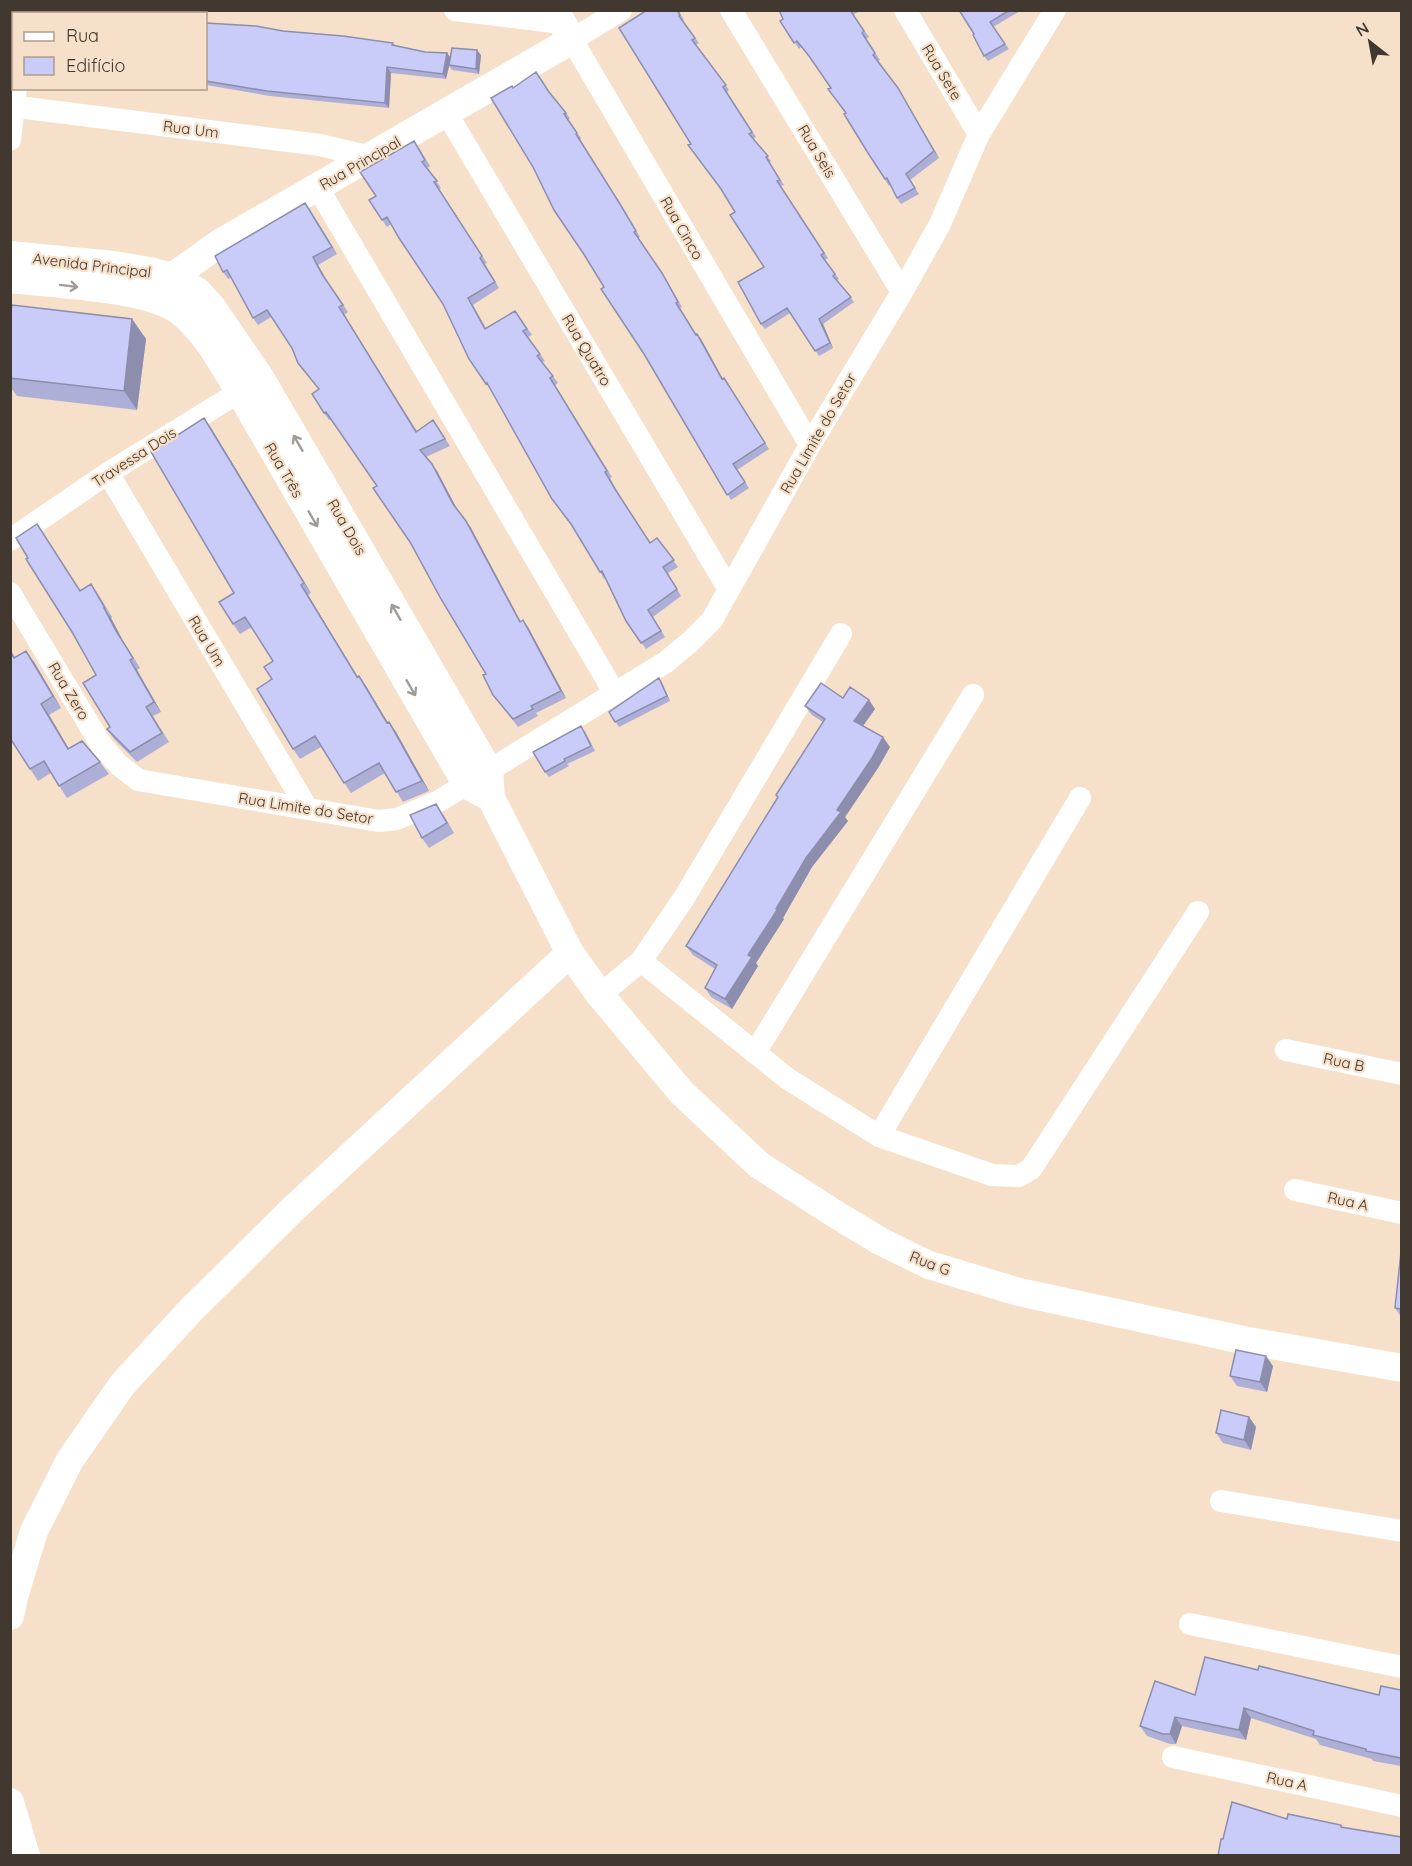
<svg xmlns="http://www.w3.org/2000/svg" width="1412" height="1866" viewBox="0 0 1412 1866" font-family="Quicksand,sans-serif">
  <style>
    .lines { fill: none; stroke-linecap: round; stroke-linejoin: round }
    .minor { stroke: #fff; stroke-width: 22 }
    .tertiary { stroke: #fff; stroke-width: 28 }
    .wall { fill: #adafd6 }
    .shaded-wall { fill: #8d8eae }
    .building { fill: #c9cbf9; stroke: #8d8eae; stroke-width: 1.5 }
    .oneway { stroke: #a09c97 }
    .labels { text-anchor: middle; dominant-baseline: central; stroke-width: 4.5; stroke-linejoin: round; paint-order: stroke }
    .street-label { font-size: 15px; fill: #41382f; stroke: #f7e0c9 }
  </style>
  <rect width="100%" height="100%" fill="#f7e0c9"/>
  <g class="lines">
    <path class="minor" d="M 455,10 L 562,23
      M 621,10 L 572,40 L 810,445
      M 731,10 L 902,292
      M 905,10 L 979,134
      M 26,14 L 26,10
      M 10,106 L 320,145 L 371,157
      M 446,112 L 728,588
      M 10,140 L 16,88
      M 318,188 L 614,692
      M 108,473 L 307,808
      M 10,540 L 108,473 L 252,384
      M 10,593 L 102,746 L 119,765 L 138,780 L 379,821 L 397,819 L 439,801 L 666,662 L 690,642 L 712,620 L 810,445 L 902,292 L 940,224 L 979,134 L 1055,10
      M 641,961 L 788,1079 L 879,1136 L 992,1175 L 1019,1176 L 1031,1169 L 1198,912
      M 600,995 L 641,961 L 684,898 L 841,634
      M 1286,1050 L 1402,1074
      M 755,1053 L 973,695
      M 879,1136 L 1080,798
      M 1295,1190 L 1402,1213
      M 1221,1501 L 1402,1531
      M 1190,1624 L 1402,1667
      M 1173,1757 L 1402,1806"/>
    <path class="tertiary" d="M 10,255 L 114,265 L 150,271 L 172,277 L 198,292 L 211,306 L 261,379 L 489,771 L 491,798 L 570,953 L 600,995 L 682,1093 L 759,1165 L 832,1212 L 880,1241 L 929,1265 L 1019,1292 L 1243,1340 L 1402,1368
      M 10,279 C 53,284 145,287 178,310 C 205,330 222,363 239,391 L 467,785 L 491,798
      M 165,294 L 172,277 L 220,243 L 572,40 L 555,10
      M 10,1616 L 14,1597 L 34,1531 L 70,1460 L 122,1385 L 190,1311 L 292,1210 L 570,953
      M 10,1802 L 26,1856"/>
  </g>
  <path class="wall" d="M 678,10 L 684,20 L 682,21 L 699,43 L 696,45 L 729,90 L 727,92 L 756,137 L 753,139 L 771,161 L 769,162 L 784,185 L 781,186 L 828,258 L 825,260 L 839,279 L 837,280 L 854,302 L 823,324 L 833,348 L 819,356 L 790,313 L 765,329 L 761,324 L 764,267 L 735,212 L 722,191 L 691,144 Z
    M 779,10 L 861,10 L 853,15 L 869,37 L 866,39 L 880,60 L 878,61 L 902,95 L 939,158 L 910,180 L 919,194 L 901,204 L 897,198 L 890,185 L 889,186 L 868,153 L 846,113 L 813,60 L 801,47 L 799,49 L 780,21 L 783,19 Z
    M 959,10 L 1022,10 L 993,27 L 1009,49 L 988,61 L 984,56 L 974,34 Z
    M 206,23 L 393,43 L 395,45 L 425,52 L 447,53 L 450,57 L 481,55 L 479,74 L 452,70 L 449,66 L 446,79 L 391,73 L 389,108 L 270,96 L 206,85 Z
    M 513,88 L 550,94 L 566,113 L 570,118 L 568,120 L 581,138 L 580,140 L 624,210 L 640,237 L 638,238 L 666,279 L 682,307 L 680,308 L 696,334 L 697,334 L 701,339 L 723,379 L 769,449 L 737,470 L 749,488 L 731,500 L 604,287 Z
    M 419,148 L 430,166 L 427,168 L 441,188 L 439,189 L 487,263 L 485,264 L 499,288 L 473,305 L 486,328 L 515,311 L 532,335 L 528,337 L 545,361 L 542,362 L 558,383 L 555,385 L 612,477 L 610,478 L 619,495 L 650,543 L 657,538 L 678,567 L 668,573 L 681,596 L 653,617 L 665,637 L 646,649 L 626,621 L 605,578 L 604,579 L 600,572 L 491,390 L 469,359 L 443,304 L 391,224 L 387,227 L 382,220 L 376,196 Z
    M 305,203 L 337,254 L 318,265 L 327,281 L 348,312 L 344,315 L 417,431 L 433,420 L 450,446 L 426,457 L 437,471 L 457,509 L 471,528 L 521,622 L 528,627 L 566,698 L 536,713 L 538,716 L 518,727 L 493,695 L 486,674 L 377,486 L 331,419 L 329,420 L 324,413 L 319,389 L 298,363 L 292,348 L 271,317 L 258,325 L 253,318 L 231,278 L 228,279 L 223,272 Z
    M 132,319 L 146,339 L 137,410 L 17,396 L 10,387 L 10,378 Z
    M 211,428 L 311,593 L 308,595 L 357,677 L 366,686 L 388,723 L 389,722 L 396,732 L 429,791 L 403,802 L 385,773 L 351,793 L 321,747 L 300,759 L 293,749 L 272,679 L 273,661 L 252,627 L 240,634 L 233,624 L 234,593 Z
    M 37,524 L 80,591 L 91,584 L 98,594 L 112,617 L 111,618 L 123,641 L 140,668 L 137,670 L 161,712 L 153,716 L 169,742 L 137,762 L 114,739 L 107,729 L 110,727 L 96,675 L 72,632 L 28,558 Z
    M 10,649 L 15,657 L 34,662 L 61,708 L 49,715 L 69,749 L 100,762 L 109,774 L 67,798 L 51,773 L 38,781 L 10,738 Z
    M 659,678 L 662,683 L 670,701 L 619,727 L 609,712 Z
    M 843,698 L 869,700 L 875,709 L 863,726 L 890,747 L 878,768 L 845,817 L 848,821 L 812,867 L 783,918 L 784,919 L 756,963 L 758,966 L 732,1009 L 711,997 L 705,988 L 715,969 L 693,955 L 686,946 L 778,798 L 776,795 L 823,722 L 812,715 L 805,706 Z
    M 585,731 L 595,751 L 567,764 L 569,766 L 549,777 L 545,772 Z
    M 443,814 L 454,833 L 429,848 L 422,838 Z
    M 1401,1252 L 1401,1317 L 1395,1308 Z
    M 1273,1366 L 1267,1392 L 1237,1386 L 1230,1376 Z
    M 1249,1417 L 1256,1427 L 1251,1450 L 1223,1443 L 1216,1433 Z
    M 1258,1670 L 1379,1695 L 1401,1690 L 1401,1766 L 1373,1761 L 1372,1759 L 1320,1745 L 1316,1739 L 1251,1718 L 1246,1740 L 1182,1726 L 1176,1744 L 1170,1744 L 1147,1736 L 1140,1726 L 1195,1695 Z"/>
  <path class="shaded-wall" d="M 477,50 L 481,55 L 479,74 L 476,69 Z
    M 447,53 L 451,58 L 446,79 L 443,74 Z
    M 387,67 L 391,73 L 389,108 L 385,103 Z
    M 898,88 L 902,95 L 939,158 L 934,151 Z
    M 305,203 L 310,210 L 337,254 L 332,247 Z
    M 313,257 L 318,265 L 327,281 L 348,312 L 322,274 Z
    M 132,319 L 146,339 L 137,410 L 124,391 Z
    M 819,319 L 823,324 L 833,348 L 830,343 Z
    M 697,334 L 701,339 L 726,385 L 722,379 Z
    M 204,418 L 211,428 L 311,593 L 304,583 Z
    M 432,464 L 437,471 L 458,511 L 453,504 Z
    M 466,521 L 471,528 L 525,630 L 520,622 Z
    M 301,585 L 308,595 L 364,687 L 357,677 Z
    M 104,608 L 111,618 L 123,641 L 140,668 L 116,631 Z
    M 523,620 L 528,627 L 566,698 L 561,691 Z
    M 26,651 L 34,662 L 61,708 L 53,696 Z
    M 130,660 L 137,670 L 161,712 L 154,702 Z
    M 359,676 L 366,686 L 394,733 L 387,723 Z
    M 659,678 L 662,683 L 670,701 L 667,696 Z
    M 869,700 L 875,709 L 860,730 L 854,721 Z
    M 41,704 L 49,715 L 76,761 L 68,749 Z
    M 389,722 L 396,732 L 429,791 L 422,781 Z
    M 883,737 L 890,747 L 878,768 L 845,817 L 848,821 L 812,867 L 783,918 L 784,919 L 756,963 L 758,966 L 732,1009 L 725,999 L 748,955 L 806,858 Z
    M 1266,1356 L 1273,1366 L 1267,1392 L 1260,1382 Z
    M 1249,1417 L 1256,1427 L 1251,1450 L 1244,1440 Z
    M 1244,1708 L 1251,1718 L 1246,1740 L 1239,1730 Z
    M 1175,1717 L 1182,1726 L 1176,1744 L 1170,1734 Z"/>
  <path class="building" d="M 43,10 L 129,10 L 145,13 L 145,14 L 42,14 Z
    M 647,10 L 677,10 L 680,15 L 679,16 L 695,38 L 692,40 L 726,85 L 723,87 L 752,132 L 749,134 L 768,156 L 766,157 L 780,180 L 777,181 L 824,253 L 821,255 L 835,274 L 833,276 L 851,297 L 819,319 L 830,343 L 815,351 L 787,308 L 761,324 L 738,282 L 764,267 L 730,215 L 735,212 L 721,189 L 688,145 L 691,144 L 619,28 Z
    M 779,10 L 850,10 L 864,31 L 862,33 L 875,53 L 873,55 L 898,88 L 934,151 L 906,174 L 915,188 L 897,198 L 887,178 L 885,179 L 868,153 L 844,114 L 846,113 L 828,89 L 831,88 L 809,56 L 797,41 L 794,43 L 780,21 L 783,19 Z
    M 959,10 L 1010,10 L 990,22 L 1005,44 L 984,56 L 973,35 L 974,34 Z
    M 206,23 L 256,26 L 283,31 L 343,36 L 393,43 L 392,45 L 425,52 L 447,53 L 443,74 L 387,67 L 385,103 L 267,91 L 206,81 Z
    M 452,48 L 477,50 L 476,69 L 449,65 Z
    M 536,72 L 549,92 L 566,113 L 564,114 L 577,133 L 576,134 L 620,204 L 636,231 L 634,232 L 662,273 L 678,302 L 676,303 L 696,335 L 697,334 L 722,379 L 724,378 L 765,443 L 733,464 L 745,482 L 727,495 L 644,354 L 601,289 L 604,287 L 585,256 L 554,210 L 533,167 L 491,98 L 512,86 L 513,88 Z
    M 414,141 L 425,160 L 422,162 L 437,181 L 434,182 L 482,256 L 480,258 L 495,282 L 468,298 L 485,329 L 515,311 L 527,329 L 523,331 L 540,354 L 537,356 L 553,376 L 550,378 L 607,471 L 605,472 L 615,489 L 650,543 L 657,538 L 674,560 L 663,567 L 677,589 L 648,610 L 661,631 L 641,643 L 626,621 L 602,571 L 600,572 L 571,524 L 552,499 L 487,383 L 486,384 L 469,359 L 443,304 L 399,238 L 387,217 L 382,220 L 369,200 L 376,196 L 360,172 Z
    M 305,203 L 332,247 L 313,257 L 322,274 L 343,305 L 339,307 L 416,432 L 433,420 L 445,439 L 420,450 L 432,464 L 453,504 L 466,521 L 520,622 L 523,620 L 561,691 L 531,706 L 533,709 L 513,719 L 493,695 L 483,675 L 486,674 L 441,599 L 410,542 L 373,488 L 377,486 L 326,412 L 324,413 L 312,394 L 319,389 L 298,363 L 292,348 L 267,310 L 253,318 L 227,270 L 223,272 L 215,256 Z
    M 12,305 L 132,319 L 124,391 L 10,378 L 10,315 Z
    M 204,418 L 304,583 L 301,585 L 357,677 L 359,676 L 387,723 L 389,722 L 422,781 L 396,792 L 379,763 L 344,783 L 315,736 L 293,749 L 257,689 L 272,679 L 264,667 L 273,661 L 245,617 L 233,624 L 219,602 L 234,593 L 151,452 Z
    M 37,524 L 80,591 L 91,584 L 105,608 L 104,608 L 116,631 L 133,658 L 130,660 L 154,702 L 146,707 L 162,733 L 130,752 L 107,729 L 110,727 L 83,683 L 96,675 L 72,632 L 26,559 L 28,558 L 16,538 Z
    M 10,651 L 14,658 L 26,651 L 53,696 L 41,704 L 68,749 L 82,741 L 100,762 L 59,786 L 44,761 L 30,769 L 10,738 Z
    M 659,678 L 667,696 L 615,722 L 609,712 Z
    M 821,683 L 843,698 L 850,687 L 869,700 L 854,721 L 883,737 L 872,758 L 837,810 L 841,812 L 806,858 L 776,909 L 777,910 L 748,955 L 752,957 L 725,999 L 705,988 L 717,965 L 686,946 L 778,797 L 776,795 L 825,719 L 805,706 Z
    M 581,726 L 591,746 L 564,759 L 565,761 L 545,772 L 533,752 Z
    M 436,804 L 447,823 L 422,838 L 410,815 Z
    M 1401,1252 L 1401,1309 L 1395,1308 Z
    M 1236,1350 L 1266,1356 L 1260,1382 L 1230,1376 Z
    M 1221,1410 L 1249,1417 L 1244,1440 L 1216,1433 Z
    M 1205,1657 L 1258,1670 L 1259,1666 L 1379,1695 L 1381,1686 L 1401,1690 L 1401,1758 L 1366,1751 L 1366,1749 L 1313,1735 L 1314,1731 L 1244,1708 L 1239,1730 L 1175,1717 L 1170,1734 L 1163,1734 L 1140,1726 L 1155,1681 L 1195,1695 Z
    M 1232,1802 L 1287,1819 L 1288,1814 L 1341,1825 L 1341,1827 L 1401,1837 L 1401,1856 L 1218,1856 L 1221,1839 L 1223,1839 Z"/>
  <defs><path id="oneway-shaft" d="M-6 0H5M1.5-3L5.5 0L1.5 3" fill="none" stroke-width="1.6" stroke-linecap="round" stroke-linejoin="round" transform="scale(1.5)"/></defs>
  <g class="oneway">
    <use href="#oneway-shaft" transform="translate(69 286) rotate(7)"/>
    <use href="#oneway-shaft" transform="translate(298 443) rotate(-120)"/>
    <use href="#oneway-shaft" transform="translate(313 519) rotate(60)"/>
    <use href="#oneway-shaft" transform="translate(396 612) rotate(-120)"/>
    <use href="#oneway-shaft" transform="translate(411 688) rotate(60)"/>
  </g>
  <g class="labels">
    <g class="street-label">
      <text transform="translate(942 72) rotate(59)">Rua Sete</text>
      <text transform="translate(191 129) rotate(7)">Rua Um</text>
      <text transform="translate(817 151) rotate(59)">Rua Seis</text>
      <text transform="translate(360 163) rotate(-30)">Rua Principal</text>
      <text transform="translate(682 228) rotate(60)">Rua Cinco</text>
      <text transform="translate(92 265) rotate(7)">Avenida Principal</text>
      <text transform="translate(587 350) rotate(59)">Rua Quatro</text>
      <text transform="translate(818 433) rotate(-60)">Rua Limite do Setor</text>
      <text transform="translate(134 457) rotate(-33)">Travessa Dois</text>
      <text transform="translate(284 470) rotate(60)">Rua Três</text>
      <text transform="translate(347 527) rotate(60)">Rua Dois</text>
      <text transform="translate(207 641) rotate(59)">Rua Um</text>
      <text transform="translate(69 691) rotate(59)">Rua Zero</text>
      <text transform="translate(306 808) rotate(9)">Rua Limite do Setor</text>
      <text transform="translate(1344 1062) rotate(12)">Rua B</text>
      <text transform="translate(1348 1201) rotate(12)">Rua A</text>
      <text transform="translate(930 1263) rotate(21)">Rua G</text>
      <text transform="translate(1287 1781) rotate(12)">Rua A</text>
    </g>
  </g>
  <rect width="1412" height="1866" fill="none" stroke="#41382f" stroke-width="24"/>
  <rect x="12" y="12" width="195" height="78" fill="#f7e0c9" stroke="#ae9d8b" stroke-width="1.5"/>
  <rect x="24" y="32" width="30" height="9" fill="#ffffff" stroke="#ae9d8b" stroke-width="1.5"/>
  <text x="66" y="42" font-size="18" fill="#41382f">Rua</text>
  <rect x="24" y="57" width="30" height="18" fill="#c9cbf9" stroke="#ae9d8b" stroke-width="1.5"/>
  <text x="66" y="72" font-size="18" fill="#41382f">Edifício</text>
  <g transform="translate(1370 42) rotate(329)" stroke="#f7e0c9" stroke-width="4.5" paint-order="stroke">
  <path d="M0-4.5L10 22L0 15L-10 22Z" fill="#41382f"/>
  <text y="-9" font-size="16" font-weight="bold" text-anchor="middle" fill="#41382f">N</text>
  </g>
</svg>
